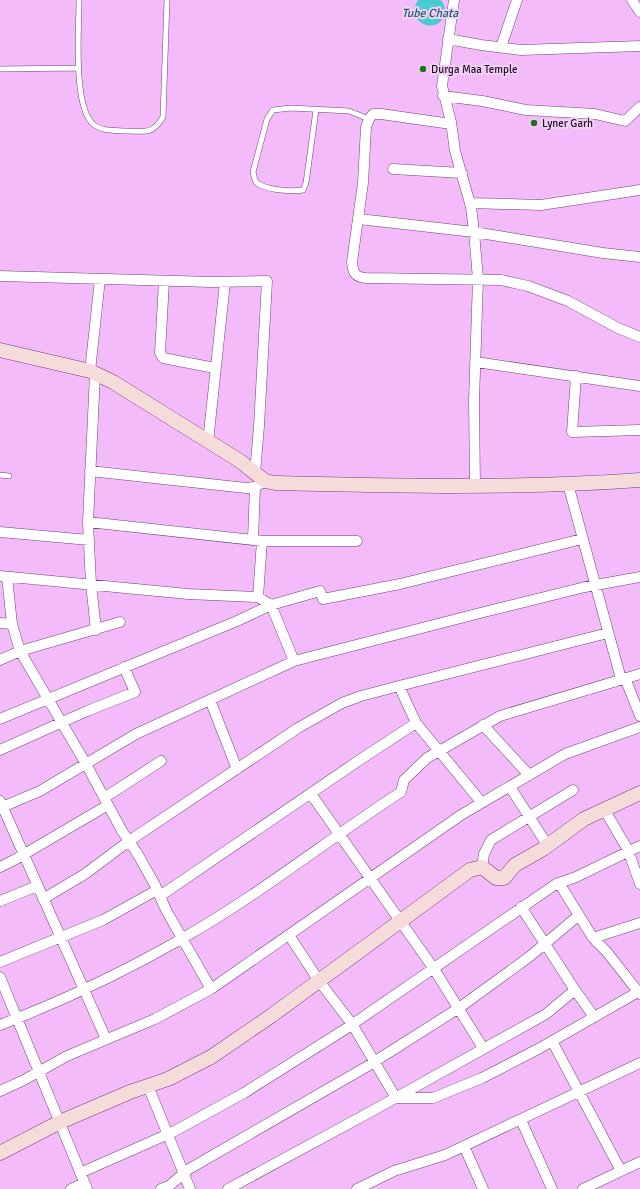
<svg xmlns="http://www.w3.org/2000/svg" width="640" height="1189" viewBox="0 0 640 1189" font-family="Signika,sans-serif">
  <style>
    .water { fill: #4acad4 }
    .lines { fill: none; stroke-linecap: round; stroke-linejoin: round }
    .lane-casing { stroke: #724279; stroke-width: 6 }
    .street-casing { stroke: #724279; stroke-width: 11 }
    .secondary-casing { stroke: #724279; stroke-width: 15 }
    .lane { stroke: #fff; stroke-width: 5 }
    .street { stroke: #fff; stroke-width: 10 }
    .secondary { stroke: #f5dbda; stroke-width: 14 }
    .poi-dot { fill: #20731d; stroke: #f3d1f7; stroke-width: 1.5 }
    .labels { text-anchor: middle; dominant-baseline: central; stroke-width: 4; stroke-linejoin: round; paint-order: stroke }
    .poi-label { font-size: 11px; fill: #220e25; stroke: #f3d1f7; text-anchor: start }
    .water-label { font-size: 12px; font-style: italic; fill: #1b6166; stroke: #f3d1f7 }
  </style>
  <rect width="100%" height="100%" fill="#f3bbfa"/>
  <path class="water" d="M 418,0 L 441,0 C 444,4 445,7 445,12 C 441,37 403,24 418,0 Z"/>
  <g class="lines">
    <defs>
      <path id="lane" d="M 79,0 C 79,28 73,103 92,123 C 101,132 115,130 127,131 C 146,131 152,135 163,117 L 167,0
        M 0,69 L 78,68
        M 316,110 L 306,183 L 303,190 C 293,192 263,190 256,182 C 254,179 254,175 253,172 L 267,119 L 273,110 L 291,108 L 349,111 L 369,119
        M 0,475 L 9,476"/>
      <path id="street" d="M 454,0 L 442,86 L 451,122 L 455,151 L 471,207 L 474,232 L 478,279 L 474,401 L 475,487
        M 632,0 L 640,12
        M 448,39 L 481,45 L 521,50 L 640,46
        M 501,47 L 517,0
        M 443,96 L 482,101 L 526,110 L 595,114 L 625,121 L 640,107
        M 451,124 L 381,114 L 373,114 L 369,119 L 366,127 L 363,183 L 352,262 C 353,273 355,277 366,278 L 501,280 L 528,286 L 568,301 L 618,328 L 640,337
        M 393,169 L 462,173
        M 470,203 L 541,205 L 640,190
        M 359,219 L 474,232 L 603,253 L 640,257
        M 0,276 L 212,282 L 267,281 L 259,426 L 255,473
        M 164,281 L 160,353 L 163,358 L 215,368
        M 476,362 L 640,386
        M 90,371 L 100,279
        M 95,374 L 88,522 L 91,584 L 96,630
        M 576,376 L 572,432 L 640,430
        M 208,442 L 225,282
        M 90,471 L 246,488 L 255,487 L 265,481
        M 568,484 L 621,679
        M 88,522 L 262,541 L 357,541
        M 0,532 L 89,540
        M 253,539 L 255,487
        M 0,576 L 188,594 L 258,597 L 271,605 L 294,661
        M 7,577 L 12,624 L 20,651 L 86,764 L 122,831 L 137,853 L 155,885 L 166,910 L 211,989
        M 258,597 L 262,541
        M 0,623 L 12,624
        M 0,660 L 20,651 L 120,622
        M 625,678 L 640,716
        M 399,686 L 416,723 L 482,803
        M 210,700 L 237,769
        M 0,719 L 237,621 L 271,605 L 320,591 L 323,599 L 400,584 L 582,539
        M 483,725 L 529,775
        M 0,750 L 87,711 L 135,692 L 124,667
        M 510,787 L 548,846
        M 311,794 L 434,969 L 483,1048
        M 104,798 L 161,761
        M 0,801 L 106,1039
        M 0,808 L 40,791 L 136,734 L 294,661 L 484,612 L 585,587 L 640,577
        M 604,809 L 628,850 L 640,884
        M 0,867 L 16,859 L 108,805
        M 482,867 L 484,854 L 491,840 L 573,790
        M 559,883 L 593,938 L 606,951 L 640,994
        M 160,896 L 361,759 L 416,723
        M 43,899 L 85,874 L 129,841 L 298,728 L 342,703 L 361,696 L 399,686 L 608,633
        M 0,901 L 37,886
        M 289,935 L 319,981 L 352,1024 L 396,1098 L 433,1098 L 482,1078 L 540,1048 L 638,992
        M 593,938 L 640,923
        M 0,962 L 103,920 L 157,890
        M 0,977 L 87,1189
        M 575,990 L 594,1017
        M 0,1025 C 62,1001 124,972 183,938 C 259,895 327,840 401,792 L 404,780 L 427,758 L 500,716 L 640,674
        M 552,1041 L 621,1171
        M 148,1086 L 190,1189
        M 0,1091 L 22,1081 L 67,1056 L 155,1019 L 211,989 L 461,815 L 565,754 L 640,727
        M 521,1120 L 552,1189
        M 464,1146 L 483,1189
        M 80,1173 L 173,1132 L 244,1093 L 347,1028 L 556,884 L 576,877 L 640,846
        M 71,1189 L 84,1183
        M 161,1189 L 169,1186 L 189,1169 L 366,1067 L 459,1008 L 529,957 L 578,916
        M 228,1189 L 372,1111 L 546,1014 L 575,990 L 521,907
        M 357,1189 L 394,1171 L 445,1155 L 640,1063
        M 583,1189 L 640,1162"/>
      <path id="secondary" d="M 0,350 L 90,371 L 113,382 L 240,461 L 265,481 L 275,483 C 397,486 518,489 640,480
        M 0,1153 L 60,1122 L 130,1092 L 168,1079 L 211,1057 L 271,1016 L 470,870 L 482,867 L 496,878 L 504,878 L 515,865 L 543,849 L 584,819 L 640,793"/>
    </defs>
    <use href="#lane" class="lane-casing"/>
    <use href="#street" class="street-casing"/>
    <use href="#secondary" class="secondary-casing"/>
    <use href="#lane" class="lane"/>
    <use href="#street" class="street"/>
    <use href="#secondary" class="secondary"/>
  </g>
  <g class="poi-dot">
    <circle cx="423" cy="69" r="4"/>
    <circle cx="534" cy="123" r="4"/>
  </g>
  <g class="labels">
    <g class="poi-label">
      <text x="431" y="69">Durga Maa Temple</text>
      <text x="542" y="123">Lyner Garh</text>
    </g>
    <g class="water-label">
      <text x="430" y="13">Tube Chata</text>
    </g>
  </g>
</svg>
